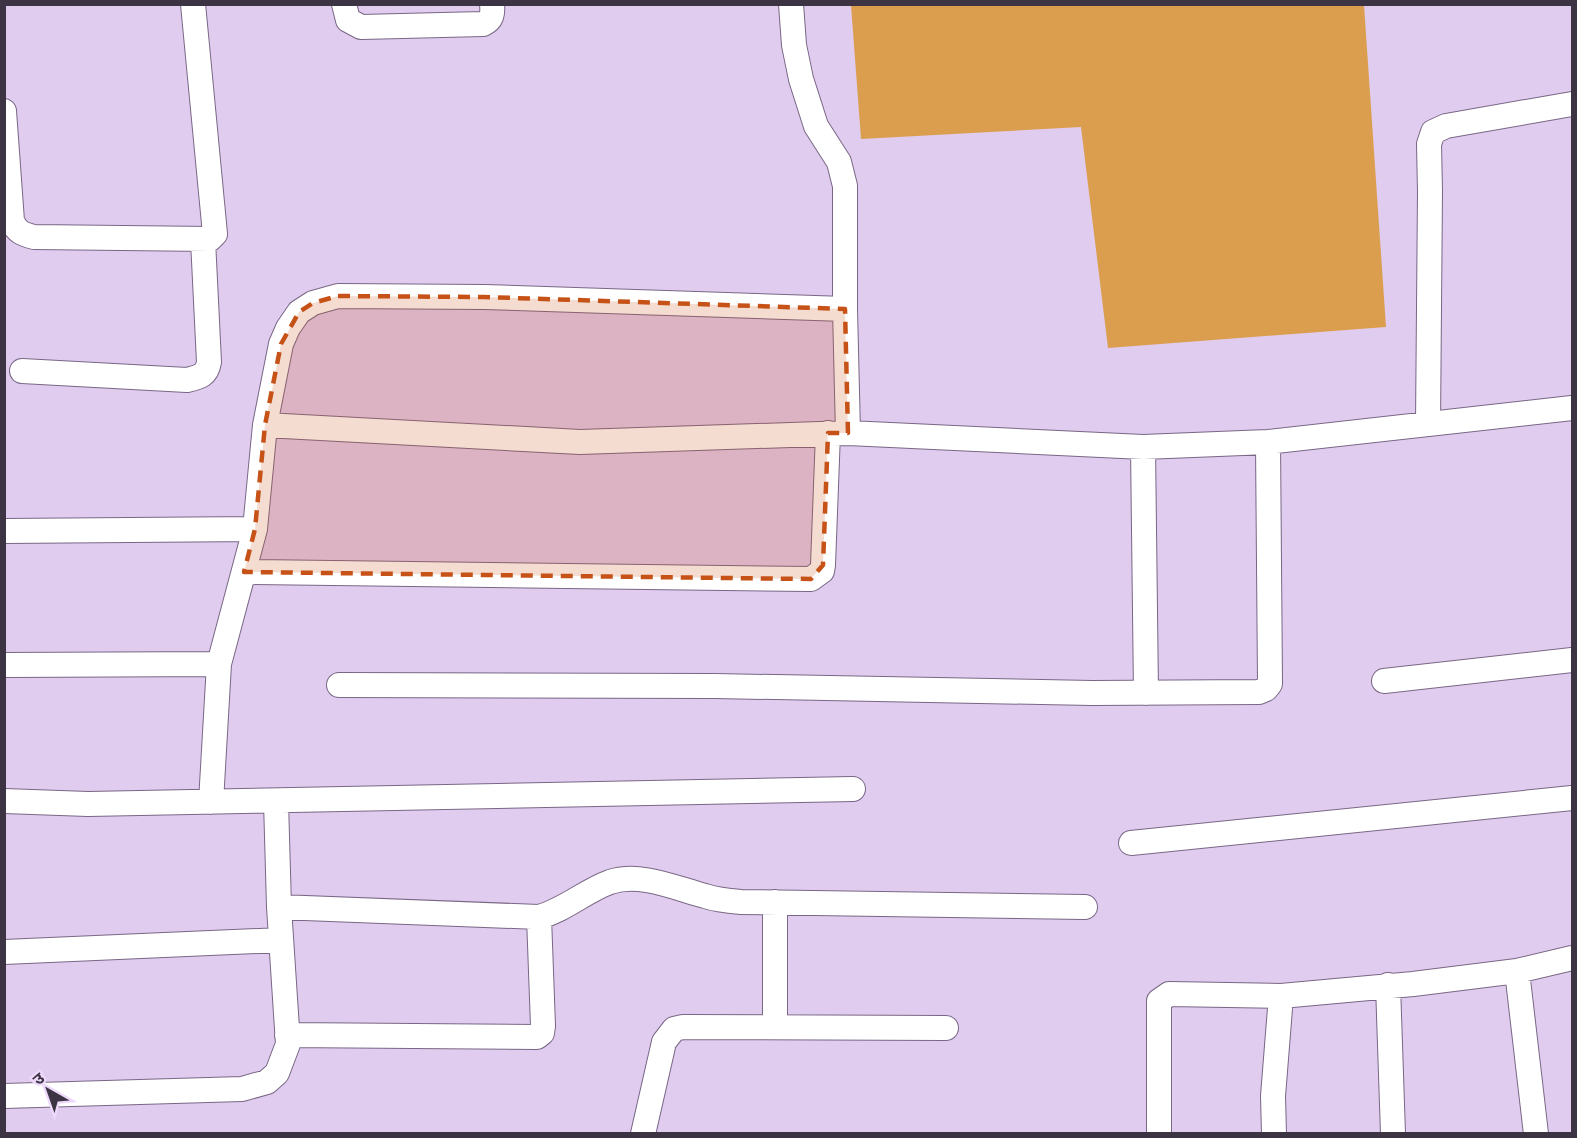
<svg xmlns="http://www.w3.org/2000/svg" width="1577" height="1138" viewBox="0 0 1577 1138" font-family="Inter,'Noto Sans Devanagari',sans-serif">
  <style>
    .grass { fill: #db9e4f }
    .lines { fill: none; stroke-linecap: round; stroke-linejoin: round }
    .street-casing { stroke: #796785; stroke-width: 26 }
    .street { stroke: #fff; stroke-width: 24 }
    .marked { fill: #c65217; fill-opacity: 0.2; stroke: #c65217; stroke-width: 4.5; stroke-dasharray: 12 8; stroke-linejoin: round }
  </style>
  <rect width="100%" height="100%" fill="#e0ccee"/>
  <path class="grass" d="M 851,5 L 1364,5 L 1386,327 L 1108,348 L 1081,127 L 861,139 Z"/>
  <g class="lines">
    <defs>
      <path id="street" d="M 344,4 L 348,20 L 361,27 L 483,24 C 492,20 493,14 492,4
        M 791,4 L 794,45 L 801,79 L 816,126 L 839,162 L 845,186 L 845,309 L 848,433
        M 4,111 L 12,221 C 17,232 22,234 34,237 L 210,239 L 215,234 L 193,4
        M 22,371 L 187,380 C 200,377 207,375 209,362 L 203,240
        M 1428,424 L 1430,192 L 1429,144 L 1433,132 L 1446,126 L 1572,104
        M 265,425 L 580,442 L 848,433 L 1143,447 L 1268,442 L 1572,408
        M 1143,447 L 1146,693
        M 4,531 L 255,529
        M 244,572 L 811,579 L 822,571 L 823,565 L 828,433
        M 4,665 L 219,664
        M 1384,681 L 1572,660
        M 339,685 L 715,686 L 1092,693 L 1259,692 L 1266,689 L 1270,684 L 1268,442
        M 4,801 L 88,804 L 853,789
        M 211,802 L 219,664 L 255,529 L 265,425 L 281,344 L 288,328 L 299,312 L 313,303 L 338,296 L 484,297 L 845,309
        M 1131,843 L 1572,798
        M 775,902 L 775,1027
        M 279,907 L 539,917 C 565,910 585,891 610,882 C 640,872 675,888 705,896 C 717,900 729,901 741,902 L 1085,907
        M 4,952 L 281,940
        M 1517,971 L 1536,1134
        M 1388,985 L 1393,1134
        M 287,1035 L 537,1037 L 542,1033 L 543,1026 L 539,917
        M 4,1096 L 242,1089 L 267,1082 L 277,1073 L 288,1044 L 279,907 L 276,801
        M 643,1134 L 664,1042 L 674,1029 L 683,1027 L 946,1028
        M 1159,1134 L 1159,1001 L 1169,994 L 1281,996 L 1413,984 L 1517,971 L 1572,958
        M 1274,1134 L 1273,1096 L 1281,996"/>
    </defs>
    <use href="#street" class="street-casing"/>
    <use href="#street" class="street"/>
  </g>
  <path class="marked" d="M 338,296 L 484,297 L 845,309 L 848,433 L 828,433 L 823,565 L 811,579 L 244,572 L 255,529 L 265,425 L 281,344 L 299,312 L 313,303 Z"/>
  <rect width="1577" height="1138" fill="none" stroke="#3c3442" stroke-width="12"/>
  <g transform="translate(48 1090) rotate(320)" stroke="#eed9fc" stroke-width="4.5" paint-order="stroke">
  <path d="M0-4.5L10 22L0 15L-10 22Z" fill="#3c3442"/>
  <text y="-9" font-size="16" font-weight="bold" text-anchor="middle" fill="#3c3442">उ</text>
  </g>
</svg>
